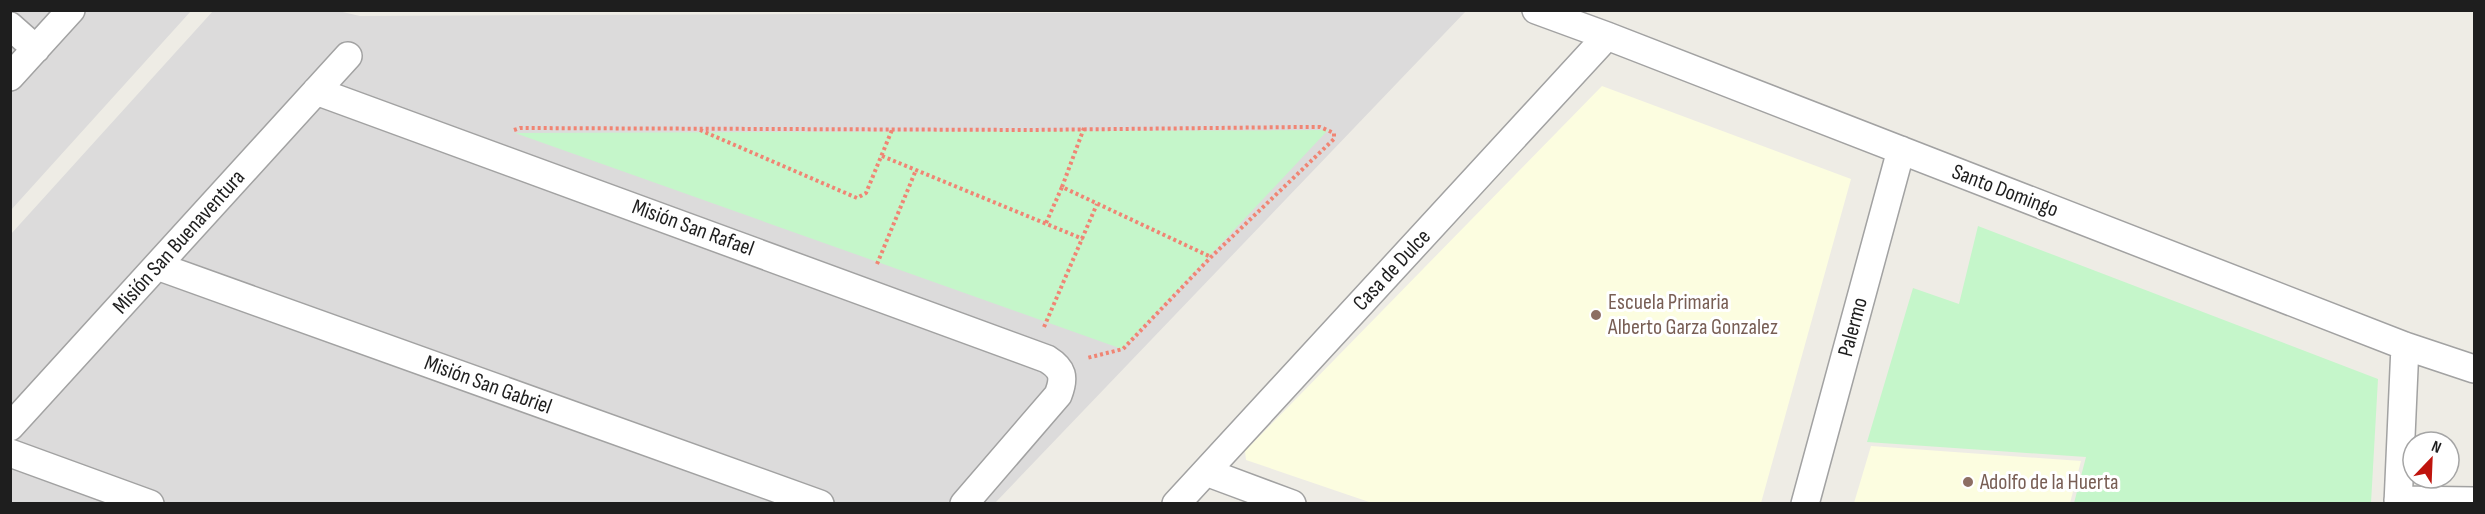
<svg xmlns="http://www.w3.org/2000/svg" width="2485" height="514" viewBox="0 0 2485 514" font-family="'Sofia Sans Condensed',sans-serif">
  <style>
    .residential { fill: #dcdbdb }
    .education { fill: #fcfde0 }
    .park { fill: #c5f6ca }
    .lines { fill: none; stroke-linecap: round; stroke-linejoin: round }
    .street-casing { stroke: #a2a2a2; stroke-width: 30 }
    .path { stroke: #f08574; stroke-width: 4; stroke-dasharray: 3 3; stroke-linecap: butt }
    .street { stroke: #fff; stroke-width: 27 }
    .education-dot { fill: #8d6e63; stroke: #fff; stroke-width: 2 }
    .labels { text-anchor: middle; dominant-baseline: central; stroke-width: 6; stroke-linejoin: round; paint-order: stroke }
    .street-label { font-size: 22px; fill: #1e1e1e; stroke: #fff }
    .education-label { font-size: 22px; fill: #785e54; stroke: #fff; text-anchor: start }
  </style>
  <rect width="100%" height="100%" fill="#eeece5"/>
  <path class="residential" d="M 334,10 L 360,16 L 1466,11 L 995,503 L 11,504 L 11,234 L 213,11 Z
    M 11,11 L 191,11 L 11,210 Z"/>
  <path class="education" d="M 1602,86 L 1851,179 L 1761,503 L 1372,503 L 1246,460 L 1245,451 Z
    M 1871,446 L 2081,461 L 2070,503 L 1854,503 Z"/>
  <path class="park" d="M 1328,130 L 1122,349 L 515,133 Z
    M 1978,226 L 2378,379 L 2371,503 L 2074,503 L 2086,457 L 1867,442 L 1913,288 L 1959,304 Z"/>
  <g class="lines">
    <defs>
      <path id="street" d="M 1536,10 L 1607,36 L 2405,346 L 2474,369
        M 10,26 L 36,49
        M 10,77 L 71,10
        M 316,91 L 1047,359 C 1063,369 1065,377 1058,395 L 964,504
        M 157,266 L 820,504
        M 10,427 L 348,56
        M 10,453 L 150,504
        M 1206,472 L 1292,504
        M 2398,500 L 2474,501
        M 1176,504 L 1607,36
        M 1805,504 L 1901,150
        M 2398,504 L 2405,346"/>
    </defs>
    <use href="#street" class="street-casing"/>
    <path class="path" d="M 1084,128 L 1062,187 L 1211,257
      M 514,130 L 520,128 L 1030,130 L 1301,127 L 1320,127 L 1334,133 L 1334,139 L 1211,257 L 1123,349 L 1087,358
      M 700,130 L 857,198 L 866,193 L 892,130
      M 882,156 L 1083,239
      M 1046,223 L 1062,187
      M 877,264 L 916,170
      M 1044,327 L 1097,204"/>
    <use href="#street" class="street"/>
  </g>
  <g class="education-dot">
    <circle cx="1596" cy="315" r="6"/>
    <circle cx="1968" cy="482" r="6"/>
  </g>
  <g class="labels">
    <g class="street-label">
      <text transform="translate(2005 191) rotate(21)">Santo Domingo</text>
      <text transform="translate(693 228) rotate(20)">Misión San Rafael</text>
      <text transform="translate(179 242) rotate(-48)">Misión San Buenaventura</text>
      <text transform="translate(1392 270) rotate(-47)">Casa de Dulce</text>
      <text transform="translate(1853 327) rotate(-75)">Palermo</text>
      <text transform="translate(488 385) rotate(20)">Misión San Gabriel</text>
    </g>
    <g class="education-label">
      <text x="1608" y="302">Escuela Primaria<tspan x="1608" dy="25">Alberto Garza Gonzalez</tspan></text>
      <text x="1980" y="482">Adolfo de la Huerta</text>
    </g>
  </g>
  <rect width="2485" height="514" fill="none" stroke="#1e1e1e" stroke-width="24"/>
  <g transform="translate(2431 460) rotate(23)"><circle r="28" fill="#ffffff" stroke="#a5a5a5" stroke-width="1.5"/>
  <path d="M0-4.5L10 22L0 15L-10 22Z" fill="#bf140d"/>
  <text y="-9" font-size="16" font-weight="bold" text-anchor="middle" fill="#1e1e1e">N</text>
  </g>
</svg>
